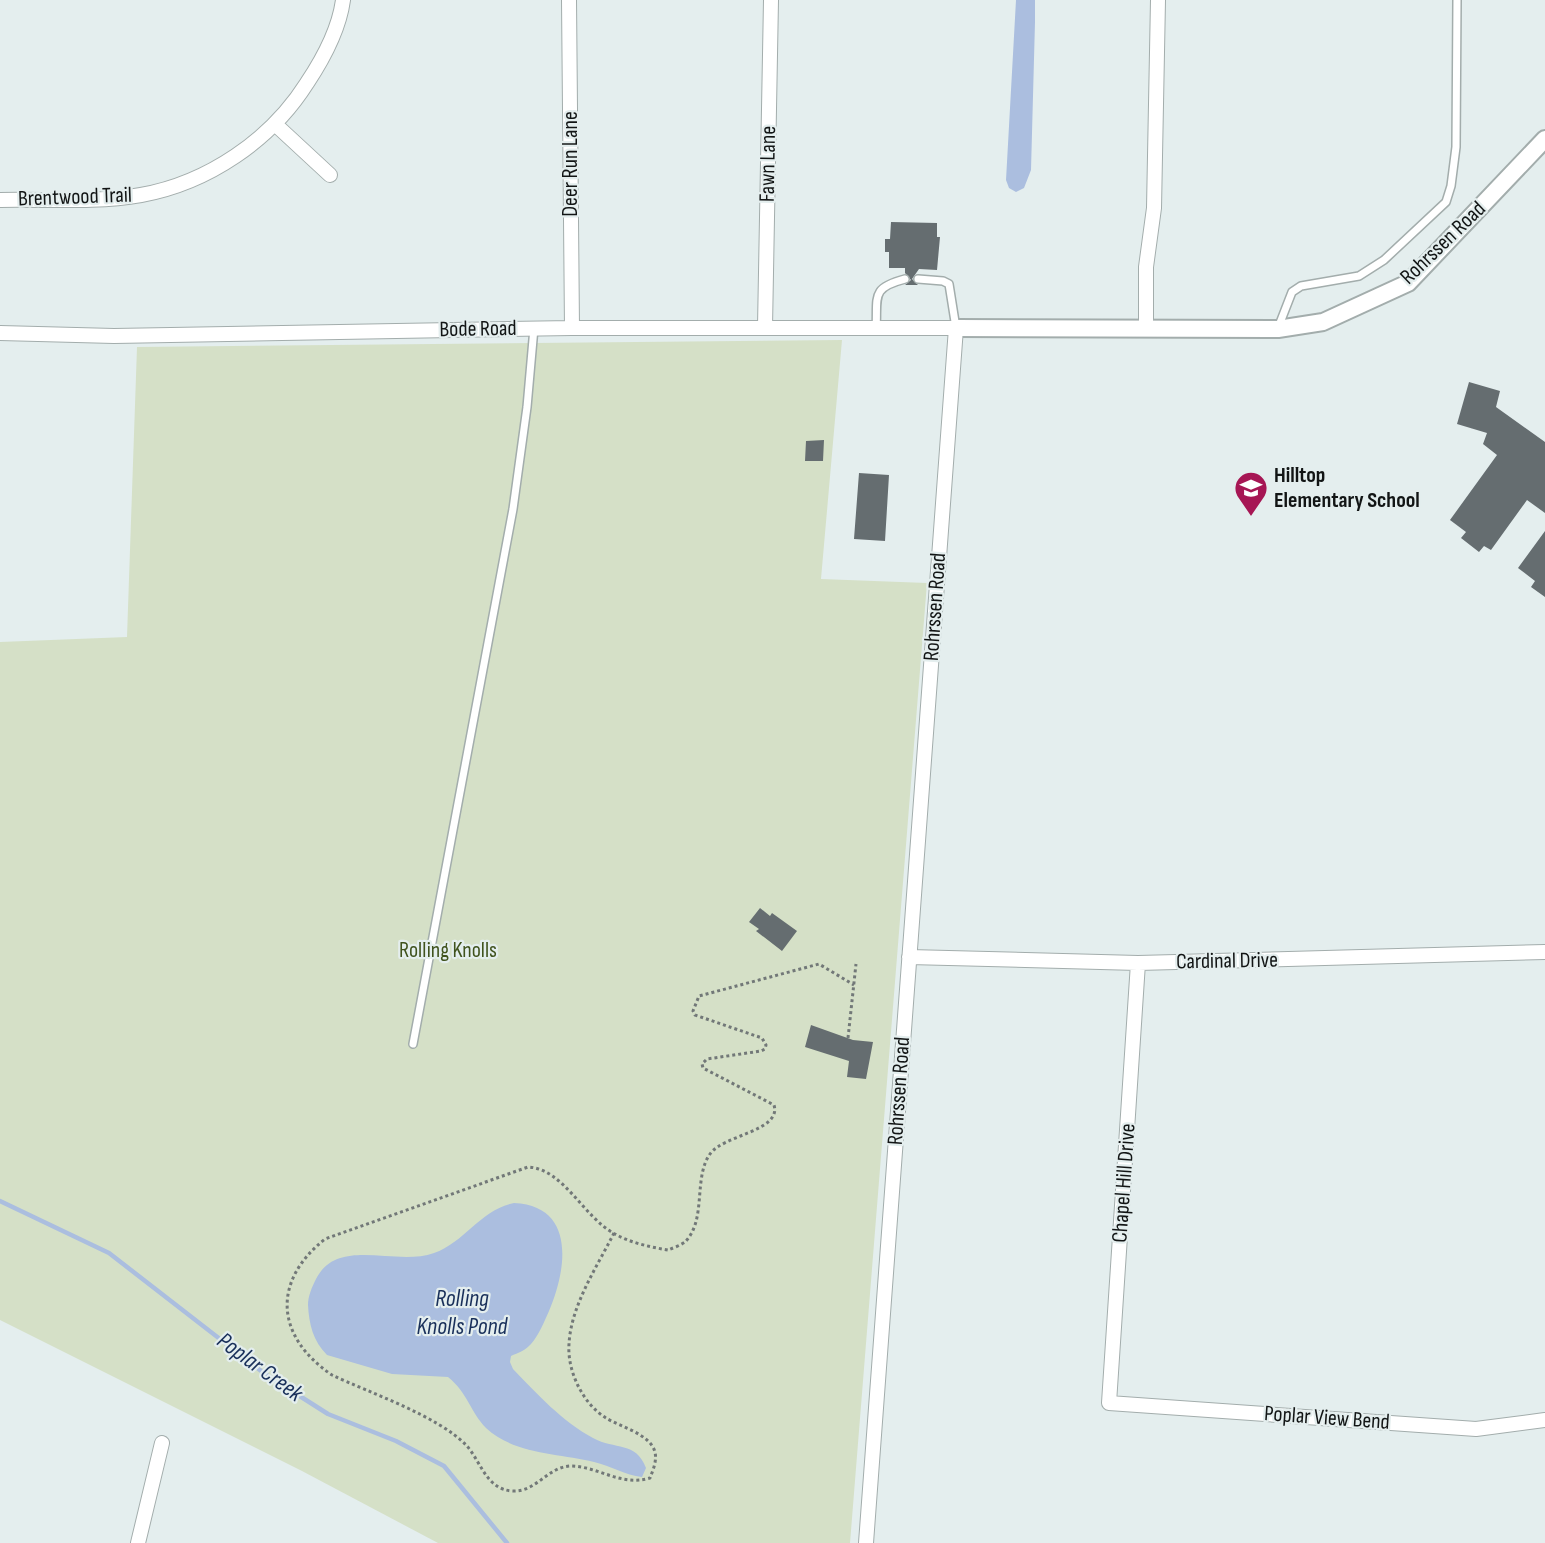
<svg xmlns="http://www.w3.org/2000/svg" width="1545" height="1543" viewBox="0 0 1545 1543" font-family="'Sofia Sans Condensed',sans-serif">
  <style>
    .green { fill: #d5e0c7 }
    .water { fill: #abbedf }
    .lines { fill: none; stroke-linecap: round; stroke-linejoin: round }
    .stream { stroke: #abbedf; stroke-width: 4.5 }
    .building { fill: #656d70 }
    .service-casing { stroke: #a3adac; stroke-width: 10 }
    .minor-casing { stroke: #a3adac; stroke-width: 16 }
    .tertiary-casing { stroke: #a3adac; stroke-width: 20 }
    .path { stroke: #727878; stroke-width: 3; stroke-dasharray: 3 3; stroke-linecap: butt }
    .service { stroke: #fff; stroke-width: 7 }
    .minor { stroke: #fff; stroke-width: 14 }
    .tertiary { stroke: #fff; stroke-width: 16 }
    .labels { text-anchor: middle; dominant-baseline: central; stroke-width: 4.5; stroke-linejoin: round; paint-order: stroke }
    .street-label { font-size: 22px; fill: #121515; stroke: #e4eeee }
    .poi-label { font-size: 22px; font-weight: bold; fill: #121515; stroke: #e4eeee; text-anchor: start }
    .park-label { font-size: 22px; fill: #40531e; stroke: #e4eeee }
    .water-label { font-size: 24px; font-style: italic; fill: #19305a; stroke: #e4eeee }
  </style>
  <rect width="100%" height="100%" fill="#e4eeee"/>
  <path class="green" d="M 842,340 L 821,579 L 927,583 L 850,1543 L 438,1543 L 302,1471 L 0,1320 L 0,642 L 127,637 L 137,347 Z"/>
  <path class="water" d="M 1016,0 L 1035,0 L 1035,22 L 1031,170 L 1024,188 L 1016,192 L 1009,188 L 1006,180 Z
    M 514,1203 C 576,1206 567,1269 549,1311 C 544,1322 539,1335 531,1344 C 526,1350 518,1353 511,1356 L 510,1362 L 513,1369 C 537,1394 563,1422 593,1438 C 615,1450 636,1441 646,1468 L 642,1477 C 625,1475 611,1466 594,1462 C 559,1453 515,1455 486,1428 C 470,1412 468,1393 448,1377 L 392,1374 L 327,1355 C 313,1341 309,1324 308,1305 C 308,1296 312,1287 316,1279 C 338,1236 395,1267 434,1253 C 465,1242 481,1209 514,1203 Z"/>
  <g class="lines">
    <path class="stream" d="M 0,1201 L 109,1253 L 265,1374 L 328,1414 L 396,1441 L 444,1466 L 507,1543"/>
  </g>
  <path class="building" d="M 891,222 L 937,223 L 937,237 L 940,237 L 937,270 L 919,269 L 912,279 L 918,285 L 905,285 L 911,280 L 905,273 L 905,268 L 889,268 L 889,252 L 885,252 L 885,239 L 890,239 Z
    M 1469,382 L 1500,391 L 1496,407 L 1545,442 L 1545,513 L 1527,500 L 1491,550 L 1484,546 L 1479,552 L 1461,538 L 1466,532 L 1450,520 L 1497,455 L 1483,444 L 1487,433 L 1457,424 Z
    M 824,440 L 823,461 L 805,461 L 806,441 Z
    M 859,473 L 889,475 L 885,541 L 854,539 Z
    M 1545,531 L 1545,597 L 1531,587 L 1535,581 L 1518,568 Z
    M 760,908 L 770,916 L 772,913 L 797,931 L 782,951 L 756,931 L 759,929 L 749,922 Z
    M 811,1025 L 853,1040 L 873,1042 L 866,1079 L 847,1077 L 849,1061 L 805,1047 Z"/>
  <g class="lines">
    <defs>
      <path id="service" d="M 918,279 L 943,281 L 949,284 L 956,328
        M 1278,328 L 1292,292 L 1301,286 L 1359,276 L 1384,260 L 1446,202 L 1451,186 L 1456,147 L 1457,0
        M 876,329 C 878,297 870,288 905,279
        M 413,1044 L 513,509 L 527,407 L 534,328"/>
      <path id="minor" d="M 569,0 L 572,328
        M 276,125 L 330,175
        M 0,200 C 47,199 95,203 141,195 C 208,183 271,140 307,83 C 323,59 339,30 343,0
        M 765,327 L 771,0
        M 1146,328 L 1146,267 L 1154,208 L 1158,0
        M 0,333 L 114,336 L 572,328 L 956,328 L 866,1543
        M 909,957 L 1138,963 L 1545,952
        M 1138,963 L 1109,1403 L 1476,1429 L 1545,1420
        M 138,1543 L 162,1443"/>
      <path id="tertiary" d="M 956,328 L 1278,329 L 1323,322 L 1408,283 L 1545,139"/>
    </defs>
    <use href="#service" class="service-casing"/>
    <use href="#minor" class="minor-casing"/>
    <use href="#tertiary" class="tertiary-casing"/>
    <path class="path" d="M 848,1038 L 856,964
      M 614,1233 C 597,1267 571,1305 569,1344 C 567,1371 583,1404 606,1418 C 621,1427 650,1434 655,1452 C 657,1461 653,1470 650,1478 C 621,1487 598,1466 570,1466 C 548,1467 536,1492 513,1491 C 486,1490 481,1461 466,1445 C 438,1416 370,1393 332,1375 C 276,1337 271,1282 325,1239 L 528,1167 C 564,1169 583,1217 615,1234 C 631,1243 650,1247 668,1250 C 673,1248 681,1245 685,1242 C 707,1220 693,1178 710,1154 C 723,1135 782,1131 774,1105 L 703,1068 L 702,1064 L 707,1059 L 761,1051 L 765,1049 L 766,1045 L 762,1038 L 695,1015 L 693,1011 L 699,996 L 819,964 L 854,985"/>
    <use href="#service" class="service"/>
    <use href="#minor" class="minor"/>
    <use href="#tertiary" class="tertiary"/>
  </g>
  <defs>
    <symbol id="school-pin" viewBox="-11 -11 22 30"><path d="M0 17L-7.5 6A9.5 9.5 0 1 1 7.5 6Z" fill="#a61654" stroke="#e4eeee"/><path d="M0-5L7-2L0 1L-7-2ZM-4 1L0 2.5L4 1V4Q0 6-4 4Z" fill="#fff"/></symbol>
  </defs>
  <g fill-rule="evenodd">
    <use href="#school-pin" x="1232" y="469" width="38" height="52"/>
  </g>
  <g class="labels">
    <g class="street-label">
      <text transform="translate(570 164) rotate(-90)">Deer Run Lane</text>
      <text transform="translate(768 164) rotate(-89)">Fawn Lane</text>
      <text transform="translate(75 197) rotate(-2)">Brentwood Trail</text>
      <text transform="translate(1443 243) rotate(-44)">Rohrssen Road</text>
      <text transform="translate(478 329) rotate(-1)">Bode Road</text>
      <text transform="translate(935 607) rotate(-86)">Rohrssen Road</text>
      <text transform="translate(1227 961) rotate(-1)">Cardinal Drive</text>
      <text transform="translate(899 1091) rotate(-86)">Rohrssen Road</text>
      <text transform="translate(1124 1183) rotate(-86)">Chapel Hill Drive</text>
      <text transform="translate(1327 1418) rotate(4)">Poplar View Bend</text>
    </g>
    <g class="poi-label">
      <text x="1274" y="475">Hilltop<tspan x="1274" dy="25">Elementary School</tspan></text>
    </g>
    <g class="park-label">
      <text x="448" y="950">Rolling Knolls</text>
    </g>
    <g class="water-label">
      <text x="462" y="1298">Rolling<tspan x="462" dy="28">Knolls Pond</tspan></text>
      <text transform="translate(260 1367) rotate(36)">Poplar Creek</text>
    </g>
  </g>
</svg>
